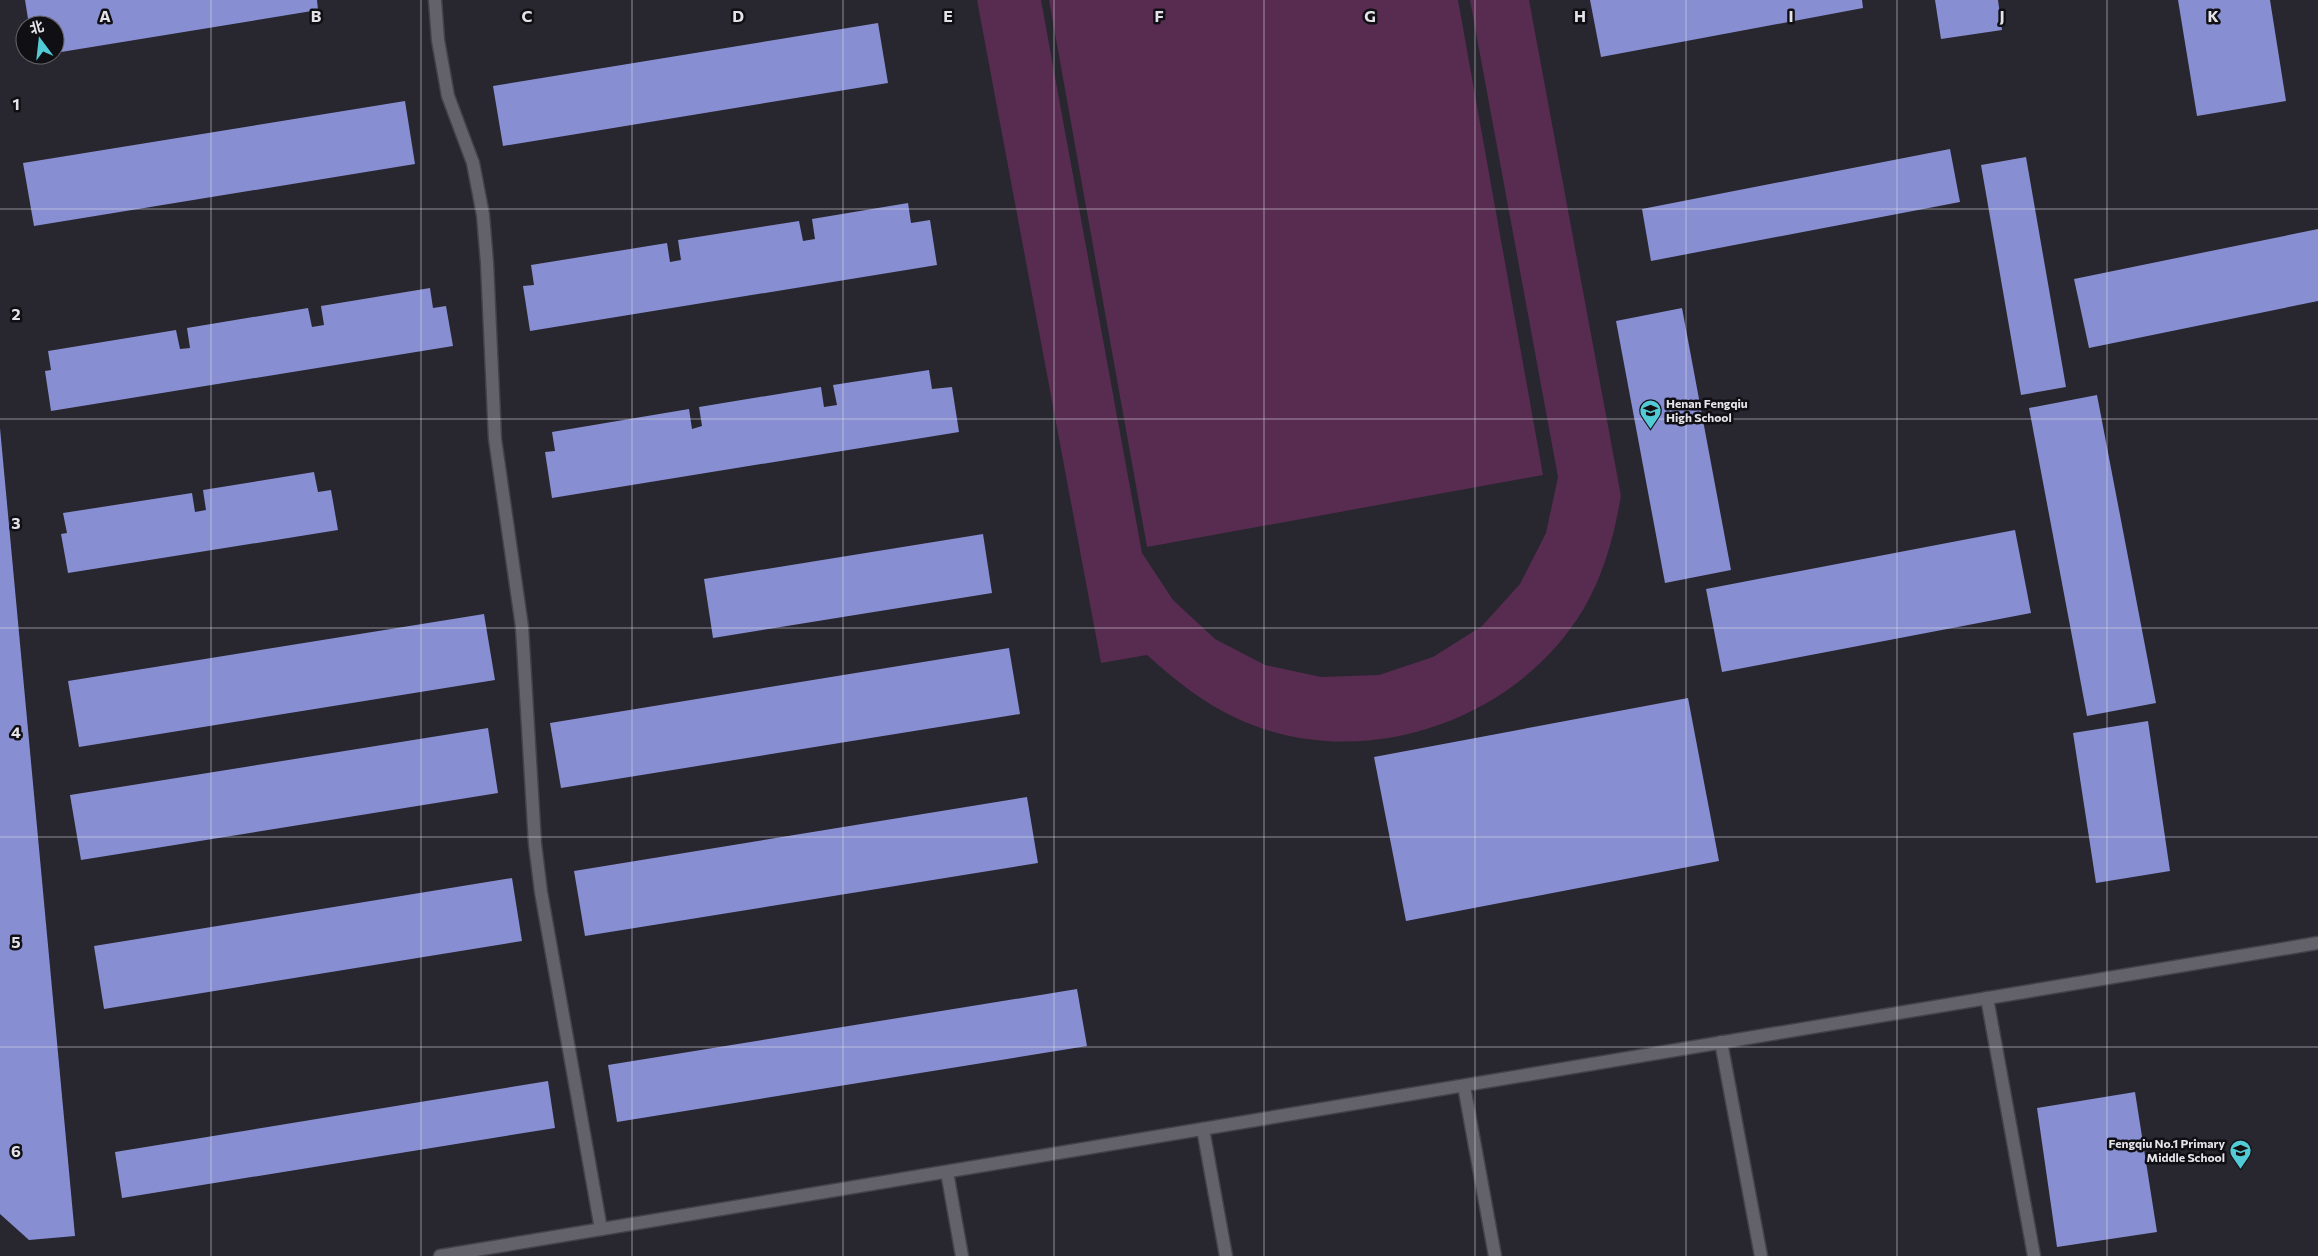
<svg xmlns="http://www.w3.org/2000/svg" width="2318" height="1256" viewBox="0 0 2318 1256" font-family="Commissioner,'Noto Sans SC',sans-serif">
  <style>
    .green { fill: #572c50 }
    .building { fill: #878ed2 }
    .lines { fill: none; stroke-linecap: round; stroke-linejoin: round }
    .lane-casing { stroke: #444249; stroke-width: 15 }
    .street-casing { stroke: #444249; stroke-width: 15 }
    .secondary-casing { stroke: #444249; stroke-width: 15 }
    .lane { stroke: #63616a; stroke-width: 12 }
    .street { stroke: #63616a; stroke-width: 12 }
    .secondary { stroke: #63616a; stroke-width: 12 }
    .grid { fill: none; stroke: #e4e3e9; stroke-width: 1; stroke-opacity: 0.55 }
    .labels { text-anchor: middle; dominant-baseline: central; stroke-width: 5; stroke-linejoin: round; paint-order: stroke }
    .poi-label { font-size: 12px; font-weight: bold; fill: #e4e3e9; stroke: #100f13; text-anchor: start }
    .grid-label { font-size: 16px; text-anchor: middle; font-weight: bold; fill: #e4e3e9; stroke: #100f13; stroke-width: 5; stroke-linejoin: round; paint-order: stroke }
  </style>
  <rect width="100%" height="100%" fill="#28262e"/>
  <path class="green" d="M 977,0 L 1041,0 L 1142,553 L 1173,600 L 1215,639 L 1265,665 L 1321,677 L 1379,675 L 1433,657 L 1482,626 L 1520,584 L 1546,533 L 1558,477 L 1470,0 L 1529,0 L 1621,496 C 1614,536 1604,574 1583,610 C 1514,724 1358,775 1236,718 C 1202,702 1175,680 1147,655 L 1101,663 Z
    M 1049,0 L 1458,0 L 1543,475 L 1147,547 Z"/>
  <path class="building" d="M 25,0 L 317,0 L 318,10 L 55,53 L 55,25 L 29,25 Z
    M 1590,0 L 1862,0 L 1863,8 L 1601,57 Z
    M 1935,0 L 1998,0 L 2002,30 L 1941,39 Z
    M 2178,0 L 2270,0 L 2286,101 L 2197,116 Z
    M 878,23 L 888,83 L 503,146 L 493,86 Z
    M 405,101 L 415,164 L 34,226 L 23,163 Z
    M 1950,149 L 1960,202 L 1651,261 L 1642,209 Z
    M 2026,157 L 2066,387 L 2021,395 L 1981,165 Z
    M 908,203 L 911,223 L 930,220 L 937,265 L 530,331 L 523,286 L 534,285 L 531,265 L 667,243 L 670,262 L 681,260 L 678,240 L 799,221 L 803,241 L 815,239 L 812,219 Z
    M 2318,229 L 2318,301 L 2089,348 L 2074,279 Z
    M 430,288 L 433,308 L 446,306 L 453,346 L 51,411 L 45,371 L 51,370 L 48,351 L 176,330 L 180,349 L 190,348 L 187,328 L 308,308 L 312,327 L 324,325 L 321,306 Z
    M 1682,308 L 1731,570 L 1665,583 L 1616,321 Z
    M 929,370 L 932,389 L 952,387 L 959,432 L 552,498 L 545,452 L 555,451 L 552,432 L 689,409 L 692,429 L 702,426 L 699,407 L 821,387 L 824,407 L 837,405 L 833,385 Z
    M 2097,395 L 2156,703 L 2087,716 L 2029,408 Z
    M 0,428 L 75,1236 L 29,1240 L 0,1214 Z
    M 314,472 L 318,492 L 331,490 L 338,530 L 68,573 L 61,534 L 67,533 L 63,513 L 192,493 L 195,512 L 206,510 L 203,490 Z
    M 2015,530 L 2031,613 L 1722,672 L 1706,589 Z
    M 983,534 L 992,593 L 713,638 L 704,579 Z
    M 484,614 L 495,680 L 79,747 L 68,681 Z
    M 1009,648 L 1020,714 L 561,788 L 550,723 Z
    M 1688,698 L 1719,861 L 1406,921 L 1374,757 Z
    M 2148,721 L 2170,871 L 2096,883 L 2073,733 Z
    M 488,728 L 498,793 L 81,860 L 70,795 Z
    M 1027,797 L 1038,863 L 585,936 L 574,871 Z
    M 512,878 L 522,941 L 104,1009 L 94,946 Z
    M 1077,989 L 1087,1046 L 617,1122 L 608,1065 Z
    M 548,1081 L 555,1128 L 122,1198 L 115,1152 Z
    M 2135,1092 L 2157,1232 L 2057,1247 L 2037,1108 Z"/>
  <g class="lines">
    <defs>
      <path id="lane" d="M 435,0 L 438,40 L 448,96 L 473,163 L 483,215 L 487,263 L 495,439 L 522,627 L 535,844 L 541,892 L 601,1229"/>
      <path id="street" d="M 1987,998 L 2034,1256
        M 1721,1042 L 1761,1256
        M 1464,1086 L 1495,1256
        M 1203,1129 L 1226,1256
        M 947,1172 L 962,1256"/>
      <path id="secondary" d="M 440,1256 L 2318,943"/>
    </defs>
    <use href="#lane" class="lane-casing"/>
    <use href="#street" class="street-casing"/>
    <use href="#secondary" class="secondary-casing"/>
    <use href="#lane" class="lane"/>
    <use href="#street" class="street"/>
    <use href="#secondary" class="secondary"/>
  </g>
  <path class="grid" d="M 211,0 L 211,1256M 421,0 L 421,1256M 632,0 L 632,1256M 843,0 L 843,1256M 1054,0 L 1054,1256M 1264,0 L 1264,1256M 1475,0 L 1475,1256M 1686,0 L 1686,1256M 1897,0 L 1897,1256M 2107,0 L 2107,1256M 0,209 L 2318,209M 0,419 L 2318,419M 0,628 L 2318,628M 0,837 L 2318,837M 0,1047 L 2318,1047"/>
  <defs>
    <symbol id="school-pin" viewBox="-11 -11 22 30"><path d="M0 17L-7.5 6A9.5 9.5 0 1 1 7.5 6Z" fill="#52cbd7" stroke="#100f13"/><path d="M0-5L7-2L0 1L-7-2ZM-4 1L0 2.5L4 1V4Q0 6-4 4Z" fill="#111"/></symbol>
  </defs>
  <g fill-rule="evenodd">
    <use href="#school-pin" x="1638" y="398" width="25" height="34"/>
    <use href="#school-pin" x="2228" y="1138" width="25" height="34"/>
  </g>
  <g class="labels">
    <g class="poi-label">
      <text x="1666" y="403">Henan Fengqiu<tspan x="1666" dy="14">High School</tspan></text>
      <text x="2225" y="1143" text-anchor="end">Fengqiu No.1 Primary<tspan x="2225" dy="14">Middle School</tspan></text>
    </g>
  </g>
  <g class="grid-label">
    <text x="105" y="22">A</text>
    <text x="316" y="22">B</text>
    <text x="527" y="22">C</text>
    <text x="738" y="22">D</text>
    <text x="948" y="22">E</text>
    <text x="1159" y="22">F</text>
    <text x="1370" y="22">G</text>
    <text x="1580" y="22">H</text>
    <text x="1791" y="22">I</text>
    <text x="2002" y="22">J</text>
    <text x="2213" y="22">K</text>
    <text x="16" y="110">1</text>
    <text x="16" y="320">2</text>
    <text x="16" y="529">3</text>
    <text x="16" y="738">4</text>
    <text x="16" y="948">5</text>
    <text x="16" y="1157">6</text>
  </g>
  <g transform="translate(40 40) rotate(345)"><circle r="24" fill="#100f13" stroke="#656469"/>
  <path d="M0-4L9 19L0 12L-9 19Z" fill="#52cbd7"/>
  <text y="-8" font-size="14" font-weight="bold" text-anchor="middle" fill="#e4e3e9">北</text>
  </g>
</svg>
